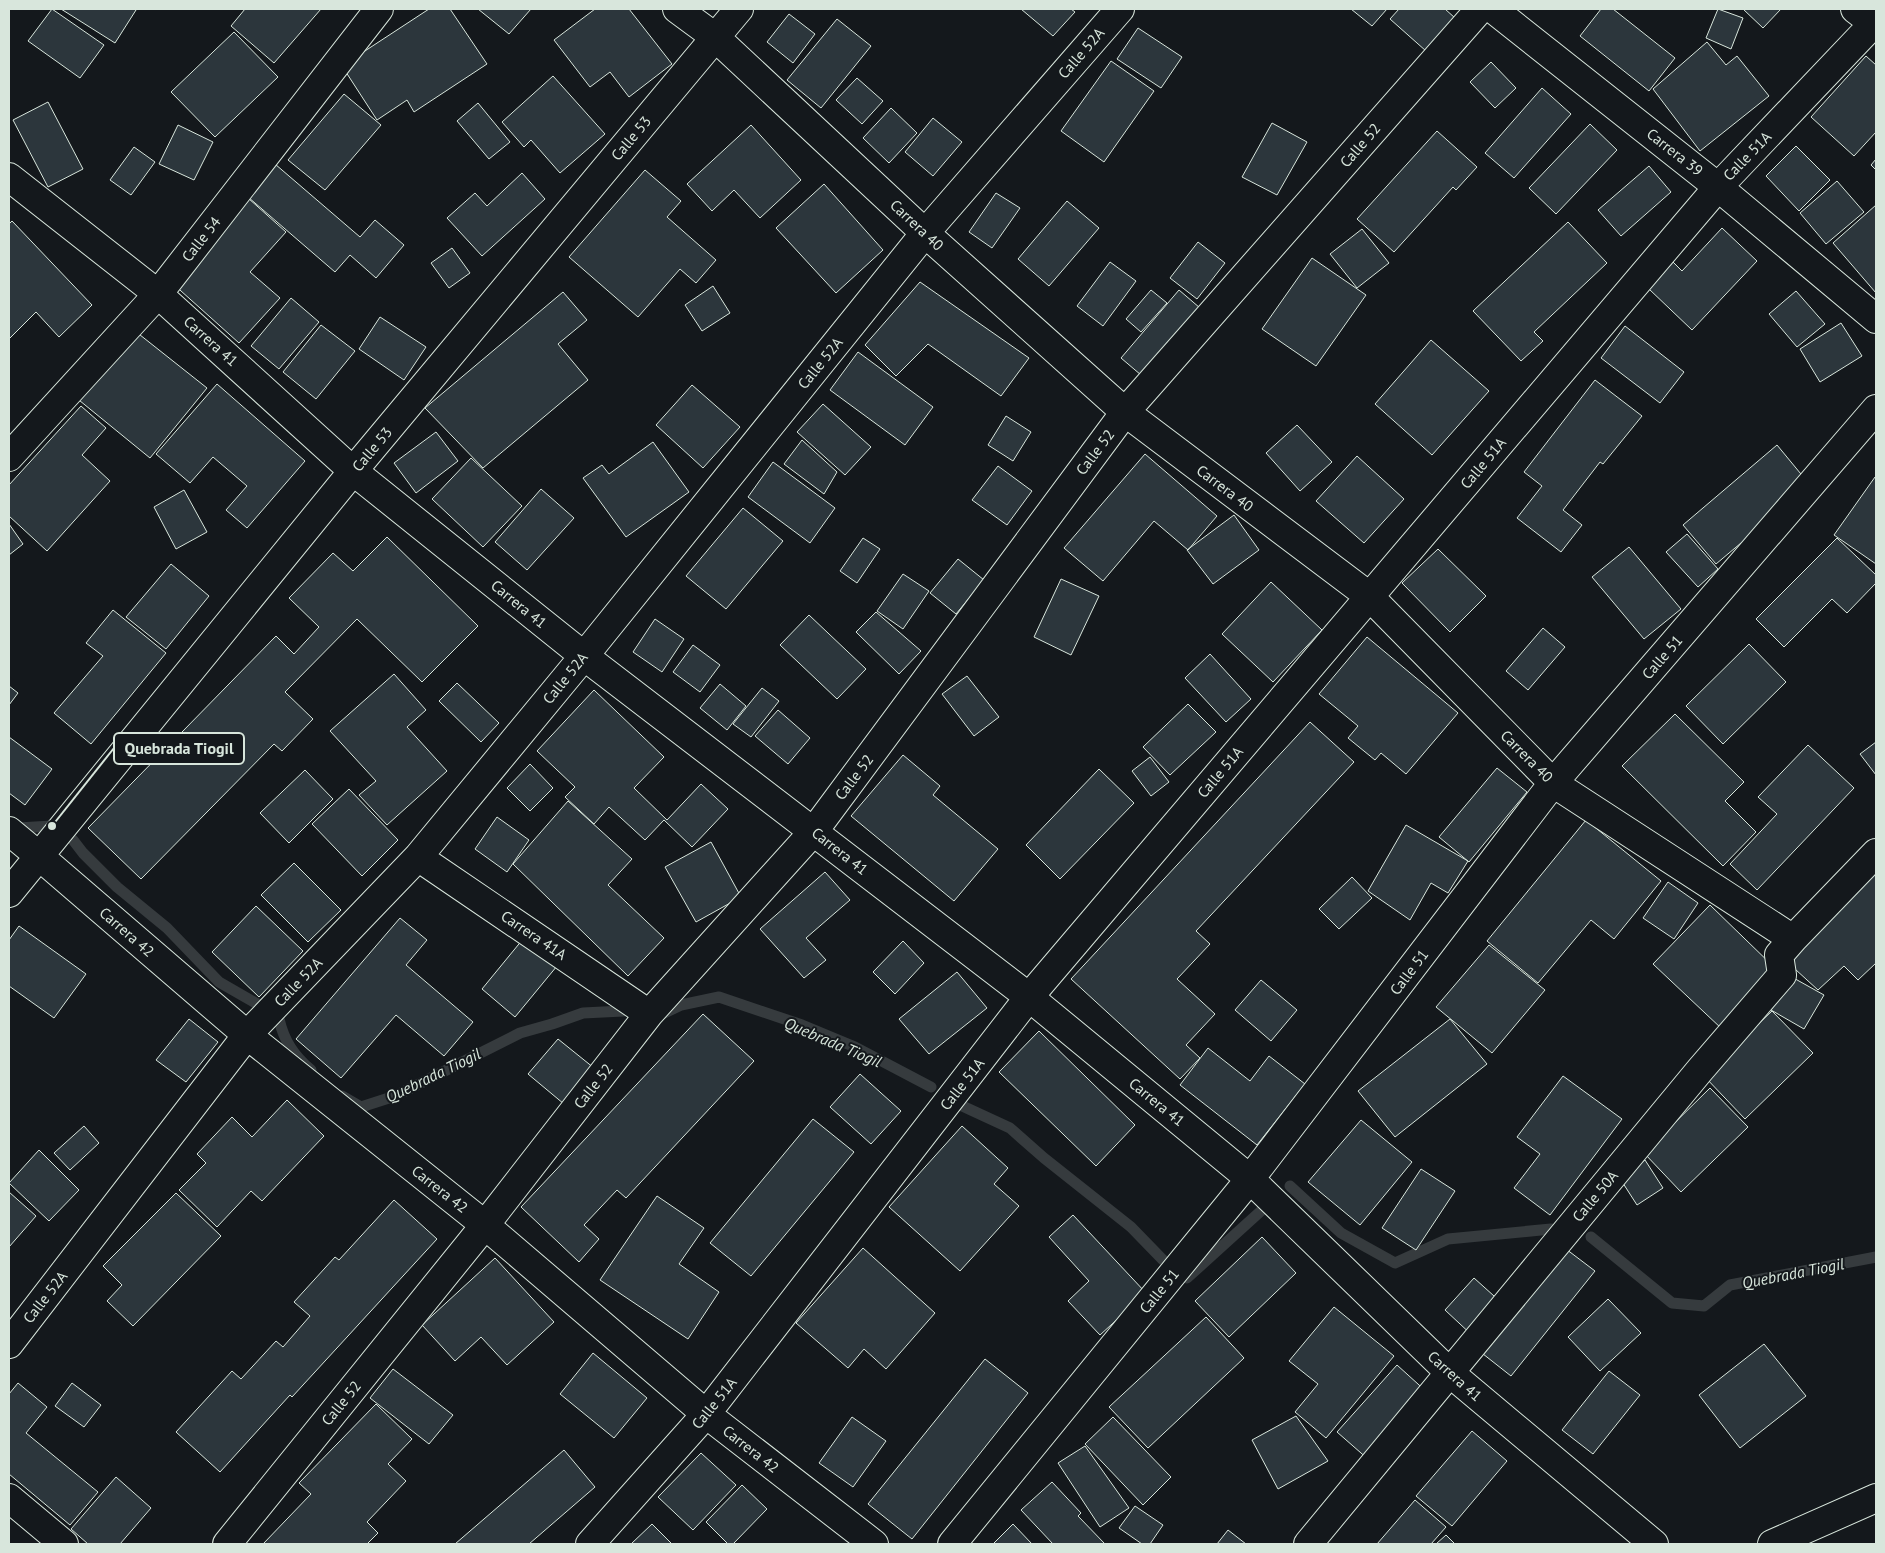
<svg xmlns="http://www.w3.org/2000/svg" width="1885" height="1553" viewBox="0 0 1885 1553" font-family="'PT Sans',sans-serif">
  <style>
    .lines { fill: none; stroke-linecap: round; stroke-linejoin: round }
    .stream { stroke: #363b3e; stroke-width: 11 }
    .building { fill: #2c363c; stroke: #d8e6dc }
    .minor-casing { stroke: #d8e6dc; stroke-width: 30 }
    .minor { stroke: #14181c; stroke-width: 28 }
    .labels { text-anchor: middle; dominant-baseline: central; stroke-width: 4; stroke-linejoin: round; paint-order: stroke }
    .street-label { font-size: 15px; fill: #d8e6dc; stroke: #14181c }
    .water-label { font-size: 16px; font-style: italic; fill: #d8e6dc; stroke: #14181c }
    .leader { fill: none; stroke: #d8e6dc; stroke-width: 2 }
    .callout-dot { fill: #d8e6dc; stroke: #14181c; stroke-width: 2 }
    .callout { fill: #14181c; stroke: #d8e6dc; stroke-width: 2 }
    .callout-label { font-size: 16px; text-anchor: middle; font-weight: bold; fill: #d8e6dc }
  </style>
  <rect width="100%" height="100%" fill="#14181c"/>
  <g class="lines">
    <path class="stream" d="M 18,828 L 52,826
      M 73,840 L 83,853 L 117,887 L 167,928 L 219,982 L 259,1005
      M 658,1016 L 681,1005 L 719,997 L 802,1025 L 855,1047 L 931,1087
      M 279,1019 C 284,1041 294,1056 311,1070
      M 342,1096 L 361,1107 L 395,1096 L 520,1033 L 552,1024 L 583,1013 L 623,1011
      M 958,1104 L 1010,1128 L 1044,1158 L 1131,1227 L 1163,1260
      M 1290,1186 L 1341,1233 L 1395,1263 L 1448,1239 L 1551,1229
      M 1591,1237 L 1672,1303 L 1704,1306 L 1730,1285 L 1876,1257
      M 1187,1278 L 1262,1210"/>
  </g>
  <path class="building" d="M 52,9 L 104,45 L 80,78 L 28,41 Z
    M 61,9 L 134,9 L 136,10 L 115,43 Z
    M 245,9 L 321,9 L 274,63 L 231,26 Z
    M 429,9 L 450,9 L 487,64 L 414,112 L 407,100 L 377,120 L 342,66 Z
    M 478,9 L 531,9 L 509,34 Z
    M 595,9 L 629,9 L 672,64 L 629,97 L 610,72 L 590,87 L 554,40 Z
    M 1021,9 L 1071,9 L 1075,12 L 1053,36 Z
    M 1351,9 L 1387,9 L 1372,26 Z
    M 1399,9 L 1445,9 L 1455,18 L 1426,51 L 1390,19 Z
    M 1601,9 L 1613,9 L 1675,58 L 1649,91 L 1580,36 Z
    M 1718,9 L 1743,18 L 1731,49 L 1706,38 Z
    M 1743,9 L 1781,9 L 1763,28 Z
    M 789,14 L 815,34 L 793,63 L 767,42 Z
    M 837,19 L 871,46 L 821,108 L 787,80 Z
    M 1138,28 L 1182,57 L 1161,88 L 1117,59 Z
    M 234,32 L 278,77 L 215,137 L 171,92 Z
    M 1707,42 L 1726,65 L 1737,56 L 1769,96 L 1700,151 L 1653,89 Z
    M 1866,56 L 1876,65 L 1876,132 L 1854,156 L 1811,117 Z
    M 1111,61 L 1154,91 L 1104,162 L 1061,131 Z
    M 1491,62 L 1516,88 L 1495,108 L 1470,82 Z
    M 553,76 L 605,134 L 560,173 L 531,140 L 524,147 L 502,122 Z
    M 857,78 L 883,101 L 862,124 L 836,100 Z
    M 1542,88 L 1571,114 L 1514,178 L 1485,153 Z
    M 344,94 L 381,125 L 325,190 L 288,160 Z
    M 48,102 L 83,169 L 48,187 L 13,120 Z
    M 478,103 L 510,142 L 489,159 L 457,121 Z
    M 891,108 L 917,133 L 889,163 L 863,138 Z
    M 933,118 L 962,142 L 933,176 L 905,152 Z
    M 1272,123 L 1307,142 L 1277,195 L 1242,177 Z
    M 1590,124 L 1617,150 L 1556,214 L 1529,188 Z
    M 178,125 L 213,142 L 194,180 L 159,164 Z
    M 751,125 L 801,180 L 760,218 L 734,190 L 712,211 L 687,184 Z
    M 1437,131 L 1477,167 L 1456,190 L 1453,187 L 1394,252 L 1357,219 Z
    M 1796,146 L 1830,180 L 1799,211 L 1766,176 Z
    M 134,147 L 155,162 L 131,195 L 110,180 Z
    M 1876,159 L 1876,170 L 1871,165 Z
    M 275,164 L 360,237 L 375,220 L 404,245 L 376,278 L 350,255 L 335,272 L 248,197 Z
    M 1649,166 L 1671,192 L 1621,236 L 1598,210 Z
    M 645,170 L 681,201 L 667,217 L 716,260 L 696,283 L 680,269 L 638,317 L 569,257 Z
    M 522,173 L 545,199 L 482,256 L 447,218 L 475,193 L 487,206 Z
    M 1837,181 L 1864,212 L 1826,244 L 1800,213 Z
    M 824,184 L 883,250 L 836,293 L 776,228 Z
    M 996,193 L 1020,208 L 992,248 L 969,232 Z
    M 248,198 L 286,232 L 250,272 L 280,298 L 239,343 L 171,282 Z
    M 1067,201 L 1099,228 L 1049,286 L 1018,259 Z
    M 1876,205 L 1876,293 L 1833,243 Z
    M 12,221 L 92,305 L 59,337 L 36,312 L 9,339 L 9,224 Z
    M 1568,222 L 1607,263 L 1534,332 L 1543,341 L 1521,361 L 1473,311 Z
    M 1722,228 L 1757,261 L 1692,330 L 1649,289 L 1673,262 L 1682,271 Z
    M 1362,229 L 1389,263 L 1357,288 L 1330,254 Z
    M 1198,242 L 1225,263 L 1197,299 L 1170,278 Z
    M 452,248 L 470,273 L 449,288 L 431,263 Z
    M 1312,258 L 1366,295 L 1316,366 L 1262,329 Z
    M 1110,262 L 1136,281 L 1103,326 L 1077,306 Z
    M 920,282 L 1029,358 L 1001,396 L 928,344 L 896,376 L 865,345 Z
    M 713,286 L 730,313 L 702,331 L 685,305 Z
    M 1151,290 L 1167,303 L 1141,332 L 1126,319 Z
    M 1179,290 L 1200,308 L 1141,375 L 1121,358 Z
    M 1796,291 L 1825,324 L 1797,347 L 1769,314 Z
    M 563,292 L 587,320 L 558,344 L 588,380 L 483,468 L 425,408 Z
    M 291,298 L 319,322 L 279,369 L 251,346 Z
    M 380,317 L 426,347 L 404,380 L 359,349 Z
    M 1841,323 L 1862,356 L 1820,382 L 1800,349 Z
    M 321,325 L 355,351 L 316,399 L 283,372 Z
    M 1625,326 L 1684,372 L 1660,403 L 1601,358 Z
    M 130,327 L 207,388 L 150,458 L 74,396 Z
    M 1431,340 L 1489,391 L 1432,455 L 1375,404 Z
    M 858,352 L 933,407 L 905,445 L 830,390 Z
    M 1595,380 L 1642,416 L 1603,464 L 1600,462 L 1563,510 L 1582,525 L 1561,552 L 1517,518 L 1542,486 L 1524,472 Z
    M 217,384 L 305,461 L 247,528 L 226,510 L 247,486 L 213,457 L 190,483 L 156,454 Z
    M 692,385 L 740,427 L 703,468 L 656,425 Z
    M 823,404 L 871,447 L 845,475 L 797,432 Z
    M 81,406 L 106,428 L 82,455 L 110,481 L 47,551 L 9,516 L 9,485 Z
    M 1006,416 L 1031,432 L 1013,461 L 988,445 Z
    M 1297,425 L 1332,462 L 1300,491 L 1266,453 Z
    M 436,432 L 458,461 L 416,493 L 394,463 Z
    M 802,440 L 837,472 L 824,494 L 784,464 Z
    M 653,442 L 689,492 L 626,537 L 583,478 L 602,465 L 609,474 Z
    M 1777,445 L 1810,485 L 1716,564 L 1683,525 Z
    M 1145,454 L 1217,516 L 1188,550 L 1154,521 L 1103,581 L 1064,548 Z
    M 1357,456 L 1404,499 L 1364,543 L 1316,501 Z
    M 471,458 L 522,506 L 483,547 L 432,499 Z
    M 773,462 L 835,508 L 810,543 L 748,497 Z
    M 998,466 L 1032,491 L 1007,525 L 972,500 Z
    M 1875,477 L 1876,478 L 1876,564 L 1834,535 Z
    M 541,489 L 574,518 L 527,570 L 495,542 Z
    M 184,490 L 207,532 L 176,549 L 154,507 Z
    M 743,508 L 783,541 L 726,609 L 686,576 Z
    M 1234,515 L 1259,550 L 1213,584 L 1187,550 Z
    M 9,524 L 23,544 L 9,555 Z
    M 1687,534 L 1718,569 L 1698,587 L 1666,552 Z
    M 387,537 L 478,626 L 422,682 L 357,619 L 285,692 L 313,719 L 282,751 L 274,744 L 141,879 L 88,828 L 276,636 L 294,654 L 319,627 L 289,598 L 333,553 L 353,571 Z
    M 863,538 L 880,549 L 857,583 L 840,571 Z
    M 1837,538 L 1876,575 L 1876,583 L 1847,613 L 1832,599 L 1784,647 L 1756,619 Z
    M 1629,547 L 1681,609 L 1644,639 L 1592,577 Z
    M 1438,549 L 1486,596 L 1450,632 L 1402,583 Z
    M 958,559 L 984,580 L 956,614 L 930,593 Z
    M 171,564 L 209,596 L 166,649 L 126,617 Z
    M 903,574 L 929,591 L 903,629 L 877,611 Z
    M 1061,579 L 1099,596 L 1071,655 L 1034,637 Z
    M 1271,582 L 1322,630 L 1273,682 L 1222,634 Z
    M 113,610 L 166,653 L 91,744 L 54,713 L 103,656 L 86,643 Z
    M 876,612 L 921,651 L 899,674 L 856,632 Z
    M 809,615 L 866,669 L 837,699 L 780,645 Z
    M 655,619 L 684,639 L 662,672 L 633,652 Z
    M 1543,628 L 1565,647 L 1528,690 L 1506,671 Z
    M 1367,637 L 1458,713 L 1406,774 L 1381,753 L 1375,760 L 1348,738 L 1358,726 L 1319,694 Z
    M 1749,644 L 1786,682 L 1723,744 L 1686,706 Z
    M 693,645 L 720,665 L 700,692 L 673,672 Z
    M 1210,654 L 1251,699 L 1226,722 L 1185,678 Z
    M 394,674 L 426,710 L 407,727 L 447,771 L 387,825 L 359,795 L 376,781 L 330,731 Z
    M 967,676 L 999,717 L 974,736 L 942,694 Z
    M 457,683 L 499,723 L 481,742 L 439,701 Z
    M 720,684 L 746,706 L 727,730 L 700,708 Z
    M 9,686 L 18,693 L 9,705 Z
    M 762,688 L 779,701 L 751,737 L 733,724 Z
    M 594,690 L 664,757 L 634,788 L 667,820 L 701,784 L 728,809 L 692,847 L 664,820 L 645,840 L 609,807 L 594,824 L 565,797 L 575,787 L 537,751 Z
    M 1188,704 L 1216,732 L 1170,775 L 1143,747 Z
    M 778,710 L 810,738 L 788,764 L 755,736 Z
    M 1675,714 L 1744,782 L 1725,801 L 1756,832 L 1723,866 L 1622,766 Z
    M 1310,722 L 1354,762 L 1196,931 L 1210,944 L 1177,979 L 1215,1014 L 1186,1045 L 1200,1058 L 1180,1079 L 1071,979 Z
    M 9,737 L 52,769 L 25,805 L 9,793 Z
    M 1876,742 L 1876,775 L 1860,754 Z
    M 1808,745 L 1854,788 L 1757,890 L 1730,864 L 1777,814 L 1758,797 Z
    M 903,755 L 940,786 L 933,795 L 998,849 L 954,901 L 851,816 Z
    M 1150,757 L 1169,782 L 1151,796 L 1132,771 Z
    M 530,764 L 553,788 L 530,811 L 507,788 Z
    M 1497,768 L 1527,792 L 1469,862 L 1439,837 Z
    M 1099,769 L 1134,803 L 1060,879 L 1026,845 Z
    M 305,770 L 333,799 L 289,843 L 260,813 Z
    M 349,789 L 398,840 L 362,876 L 312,824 Z
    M 568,801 L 632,859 L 608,885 L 664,938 L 628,976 L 513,864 Z
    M 497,817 L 529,840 L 507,872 L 475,849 Z
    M 1586,820 L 1661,881 L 1614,939 L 1591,920 L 1538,983 L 1487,941 Z
    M 1406,825 L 1468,861 L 1448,893 L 1431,883 L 1410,920 L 1368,891 Z
    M 711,842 L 741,897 L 696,922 L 665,867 Z
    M 294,863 L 341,910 L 308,942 L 261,895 Z
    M 1876,870 L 1876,963 L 1858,980 L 1844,966 L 1818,990 L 1784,959 Z
    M 825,872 L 850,900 L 806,938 L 826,960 L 804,978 L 760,929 Z
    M 1352,877 L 1372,898 L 1339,929 L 1319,909 Z
    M 1668,882 L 1698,903 L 1674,939 L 1643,918 Z
    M 1710,905 L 1778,971 L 1722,1029 L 1653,964 Z
    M 256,906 L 303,951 L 259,997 L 212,952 Z
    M 400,918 L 427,940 L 406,965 L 473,1022 L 444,1056 L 396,1015 L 341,1078 L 296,1039 Z
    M 19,926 L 86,974 L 54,1018 L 9,986 L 9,940 Z
    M 523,939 L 557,966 L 515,1017 L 482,989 Z
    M 903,941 L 924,963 L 895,994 L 873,972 Z
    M 1489,945 L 1545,990 L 1492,1053 L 1436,1007 Z
    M 957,972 L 987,1008 L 929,1054 L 899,1019 Z
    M 1790,976 L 1824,995 L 1804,1029 L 1771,1010 Z
    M 1261,980 L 1297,1010 L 1271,1041 L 1235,1010 Z
    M 1772,1011 L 1813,1053 L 1745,1119 L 1704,1076 Z
    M 703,1014 L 754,1061 L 626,1198 L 617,1190 L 584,1225 L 599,1239 L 579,1262 L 521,1207 Z
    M 189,1019 L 218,1042 L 186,1082 L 156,1060 Z
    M 1450,1019 L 1487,1064 L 1395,1137 L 1358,1091 Z
    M 1039,1031 L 1135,1125 L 1096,1166 L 999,1072 Z
    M 558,1039 L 594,1068 L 564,1104 L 528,1074 Z
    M 1208,1048 L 1250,1081 L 1269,1056 L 1305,1084 L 1257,1145 L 1180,1085 Z
    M 860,1074 L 901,1111 L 871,1144 L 830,1107 Z
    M 1563,1076 L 1622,1119 L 1550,1215 L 1514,1188 L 1540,1154 L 1517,1137 Z
    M 1710,1088 L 1748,1127 L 1681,1192 L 1644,1153 Z
    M 287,1100 L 324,1136 L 262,1201 L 251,1191 L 217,1227 L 179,1190 L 206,1163 L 197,1154 L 232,1117 L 252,1137 Z
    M 813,1119 L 854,1152 L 751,1276 L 710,1243 Z
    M 1361,1120 L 1412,1162 L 1360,1225 L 1308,1182 Z
    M 84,1126 L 99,1143 L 70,1170 L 54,1153 Z
    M 962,1126 L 1008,1168 L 994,1184 L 1019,1206 L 960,1271 L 889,1207 Z
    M 39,1150 L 79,1190 L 49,1221 L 9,1183 Z
    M 1645,1160 L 1663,1188 L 1637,1205 L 1619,1177 Z
    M 1421,1169 L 1455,1191 L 1416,1250 L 1382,1228 Z
    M 9,1192 L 36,1216 L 9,1247 Z
    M 176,1193 L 221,1236 L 133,1326 L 107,1301 L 122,1285 L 103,1266 Z
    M 657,1196 L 704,1228 L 679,1264 L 719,1292 L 688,1339 L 600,1280 Z
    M 394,1200 L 437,1239 L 292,1397 L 290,1395 L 220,1472 L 176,1432 L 232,1371 L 241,1379 L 276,1341 L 283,1347 L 310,1316 L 294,1302 L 335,1257 L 339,1260 Z
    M 1073,1215 L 1146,1293 L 1100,1335 L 1068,1301 L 1089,1281 L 1049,1237 Z
    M 1262,1237 L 1296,1273 L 1229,1337 L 1195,1301 Z
    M 1562,1246 L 1595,1271 L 1511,1376 L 1478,1350 Z
    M 863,1248 L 935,1313 L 886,1369 L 864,1349 L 848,1368 L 796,1323 Z
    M 495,1258 L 554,1322 L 507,1365 L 481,1337 L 455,1361 L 422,1325 Z
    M 1474,1278 L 1504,1305 L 1474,1337 L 1445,1310 Z
    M 1608,1299 L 1641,1333 L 1600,1371 L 1568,1337 Z
    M 1334,1307 L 1394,1356 L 1326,1438 L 1295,1412 L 1318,1384 L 1289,1361 Z
    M 1206,1317 L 1244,1358 L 1148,1448 L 1109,1407 Z
    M 1764,1344 L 1806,1396 L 1740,1448 L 1699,1395 Z
    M 593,1353 L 647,1398 L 614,1438 L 560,1394 Z
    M 985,1359 L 1028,1393 L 912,1539 L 868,1504 Z
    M 1397,1365 L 1429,1394 L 1369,1460 L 1337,1432 Z
    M 393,1369 L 453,1415 L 429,1444 L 370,1398 Z
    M 1609,1371 L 1640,1395 L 1593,1454 L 1562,1430 Z
    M 18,1383 L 47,1407 L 26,1433 L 98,1492 L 70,1525 L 9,1474 L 9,1394 Z
    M 72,1383 L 101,1405 L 84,1427 L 55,1406 Z
    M 376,1404 L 412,1439 L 388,1464 L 406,1481 L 367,1522 L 378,1533 L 367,1544 L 263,1544 L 311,1494 L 299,1483 Z
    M 1296,1416 L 1328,1461 L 1278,1489 L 1252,1440 Z
    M 852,1417 L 886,1441 L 853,1487 L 819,1463 Z
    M 1113,1417 L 1171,1477 L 1143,1505 L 1085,1444 Z
    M 1472,1431 L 1507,1461 L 1452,1526 L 1416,1496 Z
    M 1085,1446 L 1129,1508 L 1100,1527 L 1058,1463 Z
    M 564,1450 L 595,1487 L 529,1544 L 455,1544 Z
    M 701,1453 L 736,1485 L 693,1530 L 658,1497 Z
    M 116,1477 L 151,1508 L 120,1544 L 88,1544 L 71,1529 Z
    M 1052,1482 L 1081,1513 L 1078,1516 L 1105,1544 L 1053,1544 L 1021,1510 Z
    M 742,1485 L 767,1509 L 733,1544 L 728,1544 L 706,1522 Z
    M 1415,1500 L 1446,1527 L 1431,1544 L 1377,1544 Z
    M 1135,1506 L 1163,1525 L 1150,1544 L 1142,1544 L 1119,1528 Z
    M 652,1524 L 672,1544 L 631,1544 Z
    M 1013,1524 L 1032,1544 L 993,1544 Z
    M 1228,1530 L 1246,1544 L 1217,1544 Z
    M 1446,1535 L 1455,1544 L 1436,1544 Z"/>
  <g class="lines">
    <defs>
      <path id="minor" d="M 677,9 L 715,37 L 925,233 L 1125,412 L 1369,596 L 1553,783 L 1793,939
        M 1493,9 L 1718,187 L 1876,319
        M 1855,9 L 1876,25
        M 9,177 L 158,294 L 353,471 L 584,656 L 1029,997 L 1250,1179 L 1450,1373 L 1654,1544
        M 9,457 L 158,294 L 379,9
        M 9,831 L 39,856 L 247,1035 L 485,1225 L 706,1414 L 874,1544
        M 418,857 L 649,1014
        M 9,893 L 353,471 L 739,9
        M 9,1344 L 247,1035 L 418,857 L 584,656 L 925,233 L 1120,9
        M 9,1498 L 64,1544
        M 227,1544 L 485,1225 L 649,1014 L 814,831 L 1125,412 L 1480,9
        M 590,1544 L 706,1414 L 1029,997 L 1718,187 L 1876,21
        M 952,1544 L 1250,1179 L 1553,783 L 1876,409
        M 1308,1544 L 1700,1070 L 1782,975 L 1779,955 L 1793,939 L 1876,853
        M 1772,1544 L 1876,1498"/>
    </defs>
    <use href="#minor" class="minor-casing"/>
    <use href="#minor" class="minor"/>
  </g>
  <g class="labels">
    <g class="street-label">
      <text transform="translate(1081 53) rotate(-49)">Calle 52A</text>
      <text transform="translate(631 138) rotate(-50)">Calle 53</text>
      <text transform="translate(1360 145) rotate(-49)">Calle 52</text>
      <text transform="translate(1675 152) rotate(38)">Carrera 39</text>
      <text transform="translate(1747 156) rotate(-46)">Calle 51A</text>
      <text transform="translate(917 225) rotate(43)">Carrera 40</text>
      <text transform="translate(201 239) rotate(-52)">Calle 54</text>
      <text transform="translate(211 341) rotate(42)">Carrera 41</text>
      <text transform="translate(820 363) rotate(-51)">Calle 52A</text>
      <text transform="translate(372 449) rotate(-50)">Calle 53</text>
      <text transform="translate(1095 452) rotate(-53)">Calle 52</text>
      <text transform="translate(1483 463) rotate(-50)">Calle 51A</text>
      <text transform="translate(1225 488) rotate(37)">Carrera 40</text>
      <text transform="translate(519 604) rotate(39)">Carrera 41</text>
      <text transform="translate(1662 657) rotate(-49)">Calle 51</text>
      <text transform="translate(565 678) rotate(-51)">Calle 52A</text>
      <text transform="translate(1527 756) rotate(45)">Carrera 40</text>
      <text transform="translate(1220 772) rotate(-50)">Calle 51A</text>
      <text transform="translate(854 777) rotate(-53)">Calle 52</text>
      <text transform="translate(840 851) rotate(38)">Carrera 41</text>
      <text transform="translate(127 932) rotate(41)">Carrera 42</text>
      <text transform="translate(534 935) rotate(34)">Carrera 41A</text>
      <text transform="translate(1409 972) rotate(-53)">Calle 51</text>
      <text transform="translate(298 982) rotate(-46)">Calle 52A</text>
      <text transform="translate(962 1084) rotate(-52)">Calle 51A</text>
      <text transform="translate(593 1086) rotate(-52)">Calle 52</text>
      <text transform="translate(1157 1102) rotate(39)">Carrera 41</text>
      <text transform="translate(440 1189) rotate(38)">Carrera 42</text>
      <text transform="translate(1595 1196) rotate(-50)">Calle 50A</text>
      <text transform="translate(1159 1291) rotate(-51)">Calle 51</text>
      <text transform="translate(45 1297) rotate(-52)">Calle 52A</text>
      <text transform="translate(1455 1376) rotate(42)">Carrera 41</text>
      <text transform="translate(341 1403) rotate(-51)">Calle 52</text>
      <text transform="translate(714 1403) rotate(-51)">Calle 51A</text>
      <text transform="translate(751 1449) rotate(38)">Carrera 42</text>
    </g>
    <g class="water-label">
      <text transform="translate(833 1042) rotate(23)">Quebrada Tiogil</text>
      <text transform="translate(433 1075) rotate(-26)">Quebrada Tiogil</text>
      <text transform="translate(1793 1273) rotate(-11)">Quebrada Tiogil</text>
    </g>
  </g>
  <path class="leader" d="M52 826L114 748"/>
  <circle class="callout-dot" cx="52" cy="826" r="5"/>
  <rect class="callout" x="114" y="733" width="130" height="31" rx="5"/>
  <g class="callout-label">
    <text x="179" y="754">Quebrada Tiogil</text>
  </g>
  <rect width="1885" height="1553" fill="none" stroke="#d8e6dc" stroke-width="20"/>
</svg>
